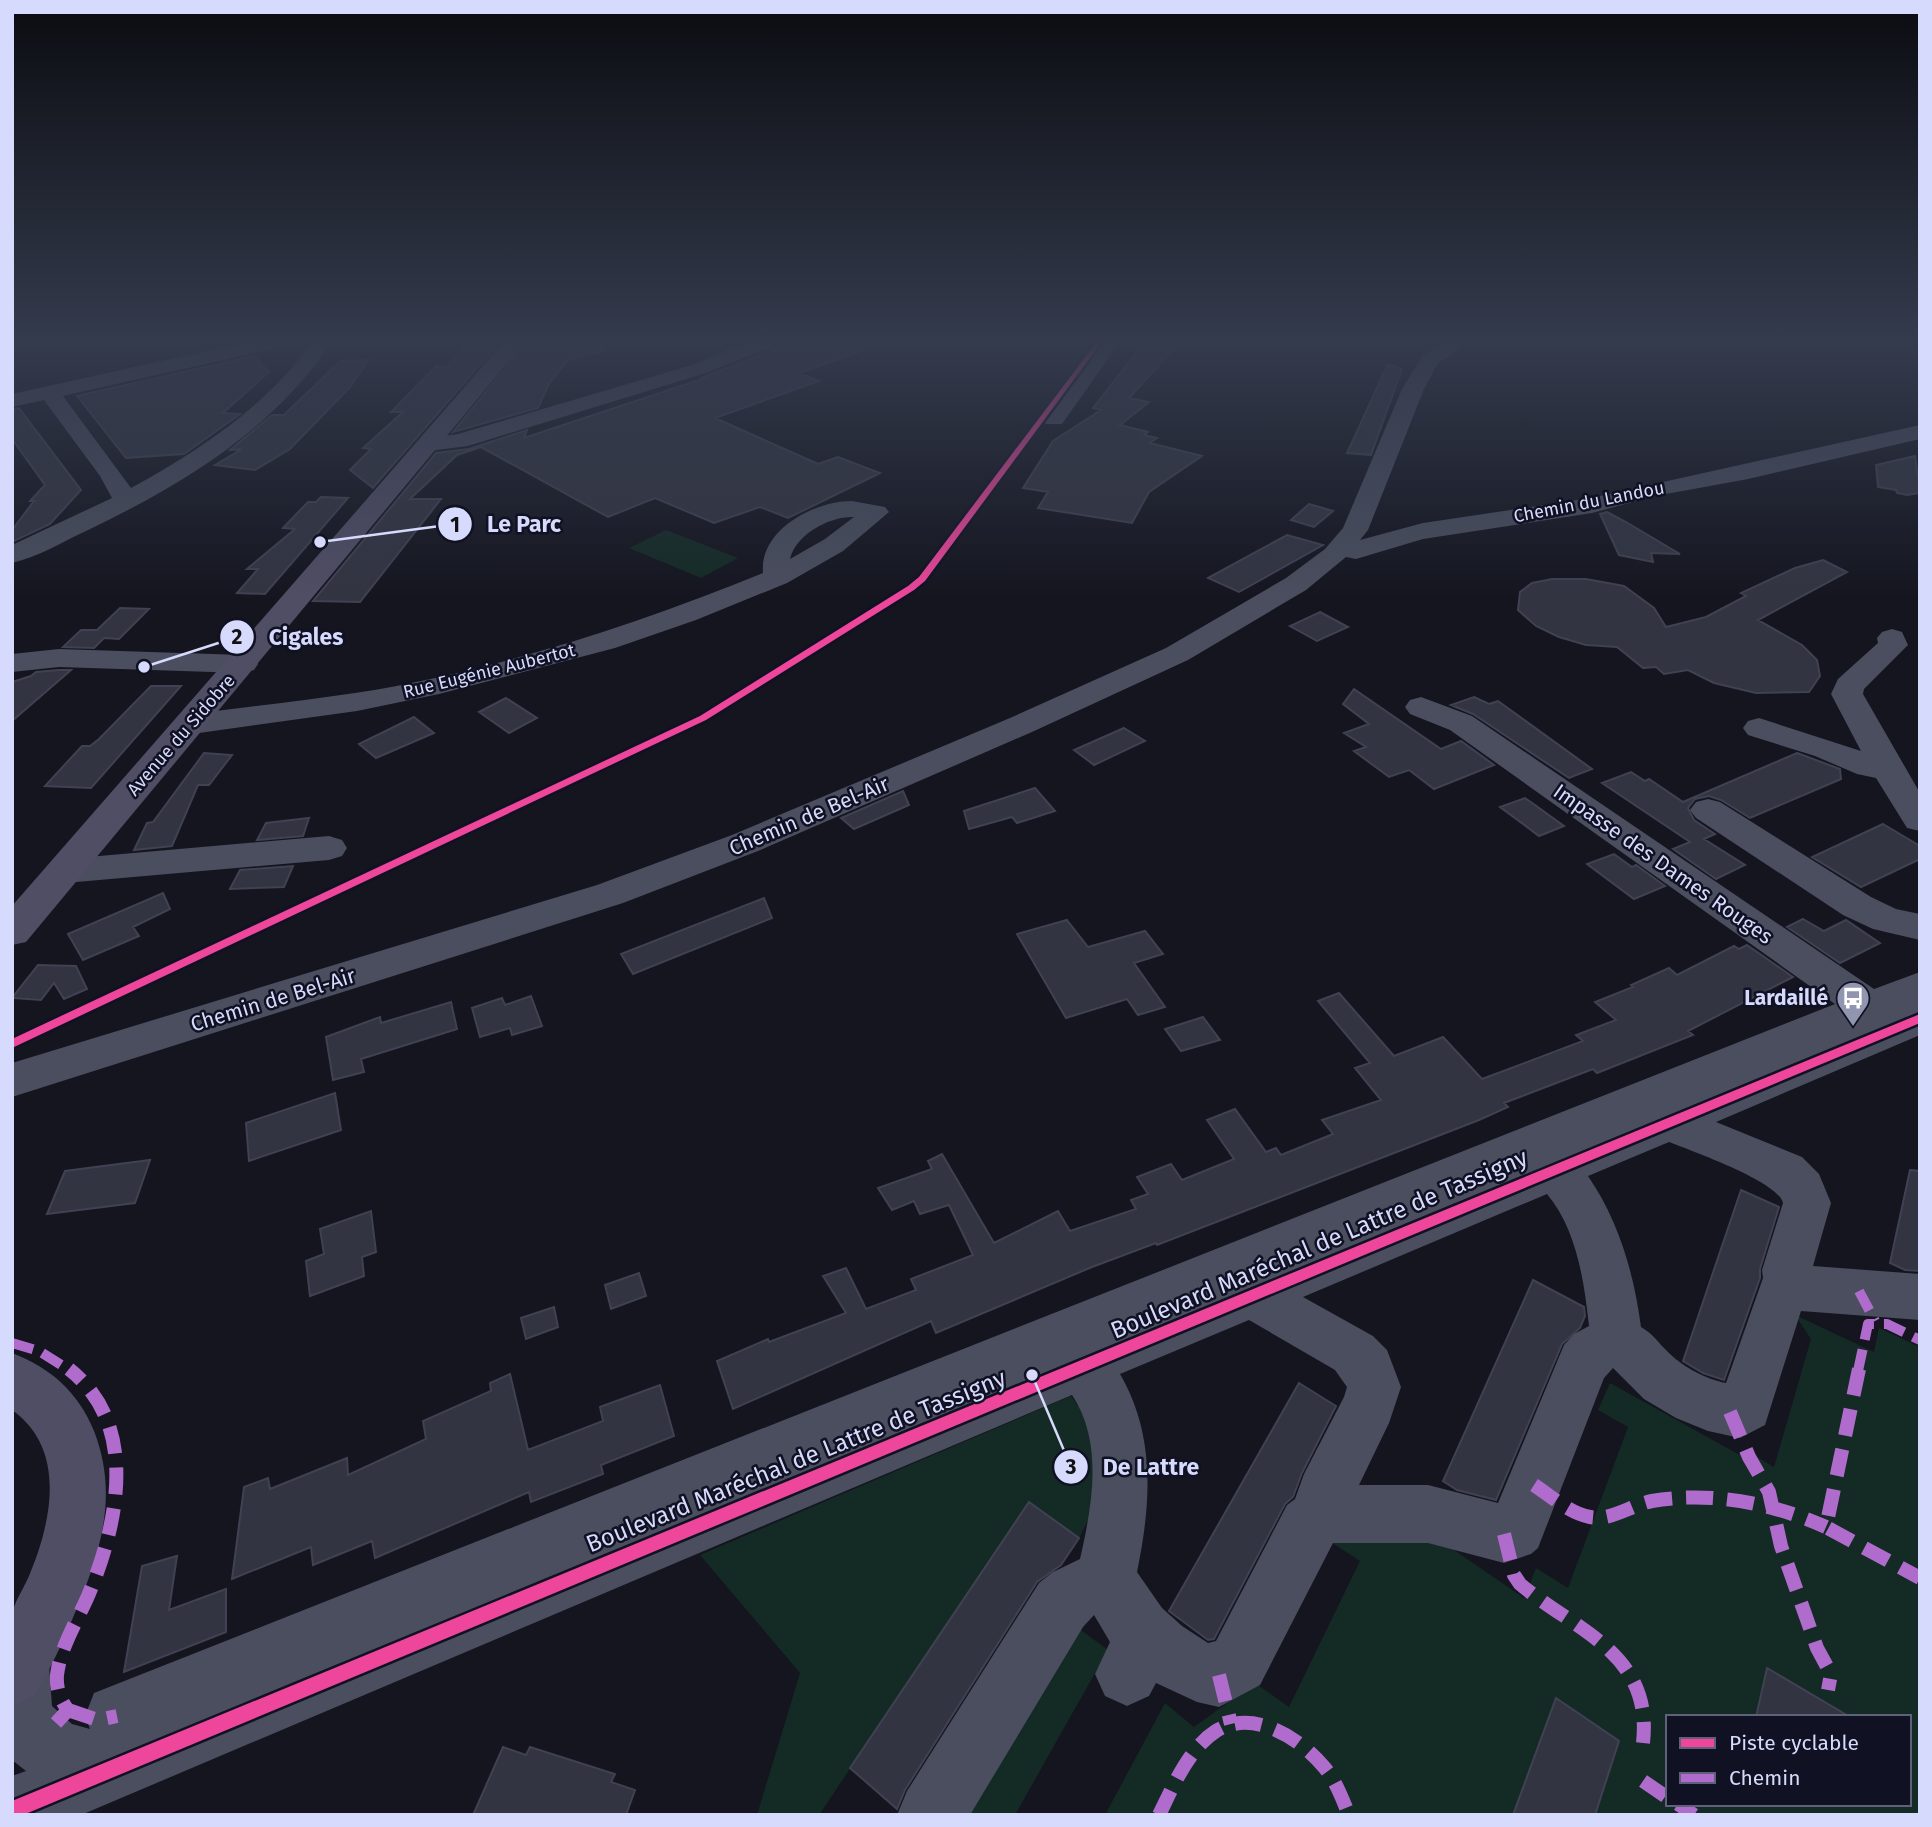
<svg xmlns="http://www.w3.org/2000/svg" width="1932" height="1827" viewBox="0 0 1932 1827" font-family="'Fira Sans',sans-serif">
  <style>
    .green { fill: #142a25; fill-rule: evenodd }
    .building { fill: #323441; stroke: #404152; stroke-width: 2 }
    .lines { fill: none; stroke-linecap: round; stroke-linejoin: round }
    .minor { fill: #4a4e5f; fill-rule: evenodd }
    .major { fill: #504e65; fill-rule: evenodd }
    .quiet-far1 { stroke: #b06ccc; stroke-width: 10; stroke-dasharray: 22 10; stroke-linecap: butt }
    .quiet { stroke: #b06ccc; stroke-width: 14; stroke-dasharray: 27 14; stroke-linecap: butt }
    .cycleway-casing { stroke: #101123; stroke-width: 5 }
    .cycleway { fill: #ed469a; fill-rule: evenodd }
    .labels { text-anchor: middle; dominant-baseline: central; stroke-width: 5; stroke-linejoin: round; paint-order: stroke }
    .far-street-label { font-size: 18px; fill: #d6dafc; stroke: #101123 }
    .street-label { font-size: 21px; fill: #d6dafc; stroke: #101123 }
    .poi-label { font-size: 21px; font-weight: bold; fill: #d6dafc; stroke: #101123; text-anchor: end }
    .near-street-label { font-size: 24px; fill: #d6dafc; stroke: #101123 }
    .leader { fill: none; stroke: #d6dafc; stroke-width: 2.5 }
    .callout-dot { fill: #d6dafc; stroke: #101123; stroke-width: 2.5 }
    .mark-label { font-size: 21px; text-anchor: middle; font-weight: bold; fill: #111 }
    .callout-label { font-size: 23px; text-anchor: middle; font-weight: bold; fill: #d6dafc; stroke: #101123; stroke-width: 5; stroke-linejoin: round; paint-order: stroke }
  </style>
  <rect width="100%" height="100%" fill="#14151f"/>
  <path class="green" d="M 666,530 L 738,558 L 701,578 L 629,548 Z
    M 1795,1315 L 1874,1352 L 1879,1328 L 1920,1347 L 1920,1815 L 1105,1815 L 1165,1703 L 1194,1727 L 1255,1683 L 1289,1707 L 1360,1561 L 1326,1539 L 1441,1541 L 1524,1598 L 1536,1568 L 1568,1588 L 1628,1427 L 1598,1410 L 1610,1383 L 1738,1454 L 1757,1457 L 1774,1467 L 1811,1339 ZM 1668,1717 L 1909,1717 L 1909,1804 L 1668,1804 Z
    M 1071,1396 L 1089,1421 L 1098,1500 L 1079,1538 L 1029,1502 L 819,1815 L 757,1815 L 800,1673 L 700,1555 Z
    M 1074,1625 L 1108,1650 L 1015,1815 L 961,1815 Z"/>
  <path class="building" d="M 469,343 L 499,343 L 373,488 L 350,470 L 371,449 L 363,448 L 403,412 L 391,412 L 436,366 L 446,367 Z
    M 526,343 L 604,343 L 605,350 L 568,360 L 550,382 L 538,408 L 453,432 Z
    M 792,343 L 874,343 L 874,347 L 799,373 L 819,381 L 715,418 L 818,464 L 838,457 L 880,473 L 788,518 L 760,507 L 714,523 L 655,498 L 608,517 L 481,447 L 457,455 L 410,499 L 441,499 L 360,602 L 313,601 L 436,453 L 469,449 L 527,430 L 524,438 L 705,378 L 703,377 Z
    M 1144,343 L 1179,343 L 1129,398 L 1149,402 L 1120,425 L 1148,432 L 1144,435 L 1157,438 L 1150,443 L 1202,456 L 1149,492 L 1132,523 L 1038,508 L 1048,492 L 1023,488 L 1053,441 L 1101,410 L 1093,408 Z
    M 254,356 L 269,372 L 223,413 L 240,414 L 184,454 L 126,458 L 77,396 Z
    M 369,360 L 350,387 L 290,449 L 255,470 L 215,465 L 242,449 L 230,450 L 272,415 L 284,415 L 340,361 Z
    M 1388,364 L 1402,369 L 1371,455 L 1347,453 Z
    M 19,408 L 81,490 L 50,524 L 12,542 L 12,530 L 34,501 L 30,501 L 45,485 L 12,439 L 12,409 Z
    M 1915,456 L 1920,493 L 1907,495 L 1897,493 L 1896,490 L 1878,487 L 1876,465 Z
    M 321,497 L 348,498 L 265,594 L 237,593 L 258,569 L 247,569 L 295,529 L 283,528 L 308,502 L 316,502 Z
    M 1309,504 L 1333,511 L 1314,527 L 1291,520 Z
    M 1607,512 L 1626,522 L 1680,554 L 1651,553 L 1653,562 L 1619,555 L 1600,514 Z
    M 1287,535 L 1323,545 L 1239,592 L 1208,578 Z
    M 1823,560 L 1847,572 L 1758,620 L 1802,645 L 1817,660 L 1820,676 L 1809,692 L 1756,693 L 1714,683 L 1688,670 L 1664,674 L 1656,667 L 1643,668 L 1617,647 L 1586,645 L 1559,637 L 1536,626 L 1518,610 L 1520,592 L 1532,583 L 1552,579 L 1586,579 L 1624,586 L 1654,608 L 1666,627 L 1706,617 L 1746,596 L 1741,593 L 1795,568 Z
    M 120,608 L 149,609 L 119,639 L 104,638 L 94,648 L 63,647 L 81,630 L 97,630 Z
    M 1320,612 L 1348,627 L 1317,641 L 1290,626 Z
    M 59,670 L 71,670 L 12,721 L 12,682 L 31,676 L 36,672 Z
    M 151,686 L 181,686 L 91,788 L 45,786 L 82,746 L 90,746 L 99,739 Z
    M 1354,689 L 1441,749 L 1461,741 L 1494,765 L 1434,789 L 1409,770 L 1389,777 L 1354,751 L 1366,747 L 1344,733 L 1369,724 L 1343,704 Z
    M 1474,697 L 1489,704 L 1498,701 L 1592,769 L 1569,778 L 1473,714 L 1451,705 Z
    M 506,698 L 537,718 L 509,733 L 479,712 Z
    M 414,717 L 434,733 L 376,758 L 359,744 Z
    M 1124,728 L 1145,741 L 1094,765 L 1074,750 Z
    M 204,753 L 232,755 L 209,785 L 198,785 L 172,846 L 134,850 L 147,823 L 153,822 Z
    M 1797,753 L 1840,769 L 1841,779 L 1750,818 L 1721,800 L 1709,796 L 1695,799 L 1688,808 L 1694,820 L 1715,834 L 1704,839 L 1745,865 L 1716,879 L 1673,849 L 1690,842 L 1602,783 L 1631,772 L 1645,781 L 1649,779 L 1683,802 Z
    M 1035,788 L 1055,811 L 1017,823 L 1012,817 L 969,829 L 964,811 Z
    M 903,791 L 909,805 L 854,829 L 841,818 Z
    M 1525,798 L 1535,805 L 1564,826 L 1539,836 L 1500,807 Z
    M 309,818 L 303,836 L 257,840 L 266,823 Z
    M 1883,824 L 1920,846 L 1920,859 L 1861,887 L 1812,857 Z
    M 1614,854 L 1632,867 L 1636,865 L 1665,886 L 1634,899 L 1587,864 Z
    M 293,866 L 284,887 L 230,889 L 240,870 Z
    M 163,893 L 170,909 L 133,927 L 139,936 L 83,960 L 68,934 Z
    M 764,898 L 772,918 L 633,974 L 621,954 Z
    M 1803,919 L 1824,931 L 1846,920 L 1880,943 L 1840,963 L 1787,927 Z
    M 1067,920 L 1088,947 L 1145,931 L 1163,954 L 1134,963 L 1165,1007 L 1138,1015 L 1127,999 L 1066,1018 L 1017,934 Z
    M 1747,945 L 1793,977 L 1688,1031 L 1693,1035 L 1597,1073 L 1593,1069 L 1504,1103 L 1508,1107 L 1479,1120 L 1157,1245 L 1156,1243 L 1092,1267 L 936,1333 L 931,1321 L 733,1409 L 717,1361 L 768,1339 L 769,1342 L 846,1313 L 823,1276 L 846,1268 L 866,1309 L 916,1290 L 911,1279 L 973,1255 L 949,1205 L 920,1214 L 914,1201 L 892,1210 L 878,1188 L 932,1169 L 928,1161 L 942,1154 L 994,1243 L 1058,1211 L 1070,1231 L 1136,1209 L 1131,1200 L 1148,1194 L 1137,1177 L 1171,1164 L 1182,1180 L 1234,1159 L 1207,1120 L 1235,1109 L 1266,1152 L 1276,1148 L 1281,1155 L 1333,1134 L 1322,1120 L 1381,1100 L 1355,1068 L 1370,1063 L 1318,1001 L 1339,993 L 1394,1056 L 1443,1037 L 1482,1079 L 1583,1041 L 1576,1035 L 1616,1020 L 1595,1002 L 1633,987 L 1631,985 L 1669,968 L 1677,975 L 1734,946 L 1739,949 Z
    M 38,965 L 76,966 L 87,989 L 64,999 L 54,983 L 41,1000 L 12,998 Z
    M 531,996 L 542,1026 L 512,1035 L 510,1028 L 480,1037 L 472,1008 L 502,998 L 505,1005 Z
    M 451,1002 L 457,1029 L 361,1059 L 364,1072 L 333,1080 L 326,1037 L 380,1017 L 381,1023 Z
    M 1203,1017 L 1220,1040 L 1181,1051 L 1165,1029 Z
    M 335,1093 L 341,1130 L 249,1161 L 246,1123 Z
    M 150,1160 L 135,1203 L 47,1214 L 65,1171 Z
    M 1910,1170 L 1920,1171 L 1920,1271 L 1905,1270 L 1890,1263 Z
    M 1741,1190 L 1779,1207 L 1760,1269 L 1760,1278 L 1724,1380 L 1703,1373 L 1683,1361 Z
    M 371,1211 L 376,1252 L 362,1257 L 364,1276 L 310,1296 L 306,1261 L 324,1254 L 320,1229 Z
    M 639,1273 L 646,1296 L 611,1309 L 605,1285 Z
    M 1533,1280 L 1584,1307 L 1585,1316 L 1580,1328 L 1562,1344 L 1496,1500 L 1457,1490 L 1443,1481 Z
    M 554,1307 L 558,1327 L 526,1339 L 521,1318 Z
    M 510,1374 L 528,1450 L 603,1421 L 600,1407 L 660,1385 L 674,1436 L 601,1465 L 603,1474 L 531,1502 L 529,1492 L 375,1558 L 372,1541 L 313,1565 L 311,1547 L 232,1579 L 244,1487 L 268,1478 L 270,1489 L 347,1458 L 348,1475 L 426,1439 L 423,1421 L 491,1391 L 490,1383 Z
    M 1299,1383 L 1336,1406 L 1302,1473 L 1293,1497 L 1285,1504 L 1214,1639 L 1208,1640 L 1169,1611 Z
    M 1029,1502 L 1079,1538 L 1061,1565 L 1037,1582 L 905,1790 L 897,1809 L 850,1768 Z
    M 177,1556 L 169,1610 L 226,1589 L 226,1632 L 124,1672 L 142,1566 Z
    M 1767,1668 L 1850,1717 L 1756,1717 Z
    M 1556,1698 L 1619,1741 L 1595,1815 L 1513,1815 Z
    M 503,1747 L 526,1755 L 530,1747 L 615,1774 L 611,1782 L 635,1790 L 626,1815 L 473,1815 Z"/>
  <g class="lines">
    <path class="minor" d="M 243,343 L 282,343 L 272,349 L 63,396 L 131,488 C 198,451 266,407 311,343 L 331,343 C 272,431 180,486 86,531 C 62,542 38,557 12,563 L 12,545 L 112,498 L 100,476 L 44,400 L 12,407 L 12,394 Z
      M 745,343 L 774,343 L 771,347 L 706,373 L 468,446 L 429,451 L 421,449 L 417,444 L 421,439 L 458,434 L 692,365 Z
      M 1098,343 L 1119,343 L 1062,424 L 1046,424 L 1043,419 Z
      M 1443,343 L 1468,343 L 1438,363 L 1424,389 L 1368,530 L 1360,540 L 1423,523 L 1591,498 L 1920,425 L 1920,439 L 1748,479 L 1655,496 L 1592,513 L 1423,539 L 1356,559 L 1346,557 L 1306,590 L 1188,660 L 1032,732 L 758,851 L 623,903 L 12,1097 L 12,1063 L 597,885 L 732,835 L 1010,718 L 1166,648 L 1286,578 L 1325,549 L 1343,528 L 1402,389 L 1423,355 Z
      M 852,501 L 885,507 L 889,512 L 843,551 L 787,583 L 696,620 L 615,648 L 439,694 L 357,711 L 192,734 L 181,731 L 176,724 L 181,717 L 192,714 C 246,707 301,701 355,693 C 495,671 632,626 763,573 C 759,530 814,501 852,501 ZM 854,517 L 825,539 L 790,559 C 796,534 830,516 854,517 Z
      M 1892,629 L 1902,632 L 1908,645 L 1864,689 L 1863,694 L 1920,793 L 1920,831 L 1907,828 L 1876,778 L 1857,774 L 1815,756 L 1748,735 L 1743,728 L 1748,721 L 1759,718 L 1861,751 L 1831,694 L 1838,679 L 1878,643 L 1877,638 L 1882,632 Z
      M 59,649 L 243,655 L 254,658 L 258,664 L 254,670 L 243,673 L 59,667 L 12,672 L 12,654 Z
      M 1421,697 L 1472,716 L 1874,989 L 1920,972 L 1920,1035 L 1716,1122 L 1802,1157 L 1819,1174 L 1831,1203 L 1813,1266 L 1920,1274 L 1920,1320 L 1801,1311 L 1765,1425 L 1740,1438 L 1708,1431 L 1676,1418 L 1644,1399 L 1613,1368 L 1604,1378 L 1538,1548 L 1531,1554 L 1504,1563 L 1428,1543 L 1333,1543 L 1260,1685 L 1219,1707 L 1197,1702 L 1156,1683 L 1149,1696 L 1127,1706 L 1105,1696 L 1095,1674 L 1110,1642 L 1094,1615 L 1083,1627 L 970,1815 L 897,1815 L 907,1791 L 1039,1583 L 1053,1572 L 1080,1559 C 1092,1506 1104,1443 1072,1395 L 81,1815 L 12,1815 L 12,1776 L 26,1771 L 12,1760 L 12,1636 L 18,1634 L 40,1643 L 49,1665 L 52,1706 L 72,1724 L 90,1729 L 85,1716 L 94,1693 L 1835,1004 L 1450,730 L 1410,714 L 1405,707 L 1410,700 ZM 1669,1142 C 1692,1151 1779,1182 1783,1203 L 1762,1270 L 1763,1278 L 1726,1383 C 1705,1379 1681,1366 1666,1350 C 1658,1342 1652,1333 1641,1327 C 1634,1274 1619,1221 1588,1176 ZM 1547,1194 C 1577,1230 1584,1281 1589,1326 L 1574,1334 L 1564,1345 L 1498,1503 L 1428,1485 L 1359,1485 L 1389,1423 L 1401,1387 L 1387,1350 L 1373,1336 L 1303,1297 ZM 1249,1320 L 1335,1370 L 1347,1387 L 1344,1397 L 1304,1474 L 1295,1499 L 1287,1505 L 1216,1641 L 1208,1643 L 1182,1626 L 1162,1608 L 1137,1572 C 1151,1504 1156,1436 1120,1374 Z
      M 1708,799 L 1720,802 L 1871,897 L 1896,909 L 1920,914 L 1920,940 L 1873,929 L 1843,915 L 1696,818 L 1690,810 L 1696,802 Z
      M 329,836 L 342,840 L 347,848 L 342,856 L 329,860 L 65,883 L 52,880 L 46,871 L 52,862 L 65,859 Z"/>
    <path class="major" d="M 503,343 L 524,343 L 26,942 L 12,945 L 12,906 Z
      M 12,1353 C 51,1368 78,1392 94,1431 C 120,1498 99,1557 72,1620 C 61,1646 49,1672 34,1696 L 12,1706 C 12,1676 9,1644 12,1615 C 14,1602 24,1588 29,1576 C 52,1521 67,1449 12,1410 Z"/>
    <path class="quiet-far1" d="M 1859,1291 L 1875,1321
      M 12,1343 L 39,1351 L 71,1371
      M 1858,1371 L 1868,1324 L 1887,1324 L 1920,1340"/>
    <path class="quiet" d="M 1859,1369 L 1826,1527 L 1920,1578
      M 1730,1412 L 1749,1457 L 1769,1492 L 1781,1546 L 1817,1648 L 1831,1674 L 1828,1690
      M 1534,1485 C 1551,1496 1569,1513 1590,1517 C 1612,1521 1631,1505 1652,1501 C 1711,1491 1772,1503 1826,1527
      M 1504,1534 L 1514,1575 L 1520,1584 C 1575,1631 1653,1652 1643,1743
      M 1219,1675 L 1231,1724
      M 68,1710 L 98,1720 L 117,1716
      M 56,1723 L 68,1710 C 60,1700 56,1688 57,1675 C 60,1648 77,1621 88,1596 C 118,1524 140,1425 69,1369
      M 1643,1781 L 1668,1798
      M 1678,1804 L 1694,1815
      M 1159,1815 C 1173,1787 1188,1749 1216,1731 C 1253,1708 1300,1738 1324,1767 C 1336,1781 1342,1798 1349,1815"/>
    <defs>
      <path id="cycleway" d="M 1096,343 L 1101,343 L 925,581 L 914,590 L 706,720 L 12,1048 L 12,1039 L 700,716 L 908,586 L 919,577 Z
        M 1920,1014 L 1920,1023 L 23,1815 L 12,1815 L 12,1801 Z"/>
    </defs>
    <use href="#cycleway" class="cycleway-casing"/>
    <use href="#cycleway" class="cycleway"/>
  </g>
  <linearGradient id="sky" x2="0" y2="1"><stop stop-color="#0b0c11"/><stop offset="0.57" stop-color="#343b4d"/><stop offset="1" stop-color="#343b4d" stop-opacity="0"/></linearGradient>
  <rect width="1932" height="599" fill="url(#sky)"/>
  <defs>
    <symbol id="bus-pin" viewBox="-11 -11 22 30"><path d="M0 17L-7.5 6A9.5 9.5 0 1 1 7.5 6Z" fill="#9295af" stroke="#101123"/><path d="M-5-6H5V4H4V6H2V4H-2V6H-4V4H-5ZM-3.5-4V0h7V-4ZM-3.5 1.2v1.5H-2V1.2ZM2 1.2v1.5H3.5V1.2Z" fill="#fff"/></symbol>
  </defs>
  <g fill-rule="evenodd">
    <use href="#bus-pin" x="1834" y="979" width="38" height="52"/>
  </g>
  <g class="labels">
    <g class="far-street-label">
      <text transform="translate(1589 502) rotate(-11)">Chemin du Landou</text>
      <text transform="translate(489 671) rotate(-14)">Rue Eugénie Aubertot</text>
      <text transform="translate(181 735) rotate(-49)">Avenue du Sidobre</text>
    </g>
    <g class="street-label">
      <text transform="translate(809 816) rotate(-23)">Chemin de Bel-Air</text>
      <text transform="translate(1663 864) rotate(35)">Impasse des Dames Rouges</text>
      <text transform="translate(273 1000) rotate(-17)">Chemin de Bel-Air</text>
    </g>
    <g class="poi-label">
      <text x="1828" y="998">Lardaillé</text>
    </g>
    <g class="near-street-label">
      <text transform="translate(1319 1244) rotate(-23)">Boulevard Maréchal de Lattre de Tassigny</text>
      <text transform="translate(796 1461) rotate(-22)">Boulevard Maréchal de Lattre de Tassigny</text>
    </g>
  </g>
  <path class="leader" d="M320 542L455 524M144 667L237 637M1032 1375L1071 1467"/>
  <g class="callout-dot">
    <circle cx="320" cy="542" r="7"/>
    <circle cx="144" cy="667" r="7"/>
    <circle cx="1032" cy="1375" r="7"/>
    <circle cx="455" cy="524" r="18"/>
    <circle cx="237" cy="637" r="18"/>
    <circle cx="1071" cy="1467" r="18"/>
  </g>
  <g class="mark-label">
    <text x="455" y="532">1</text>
    <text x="237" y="644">2</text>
    <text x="1071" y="1474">3</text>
  </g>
  <g class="callout-label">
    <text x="524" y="532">Le Parc</text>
    <text x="306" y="645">Cigales</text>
    <text x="1151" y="1475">De Lattre</text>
  </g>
  <rect width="1932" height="1827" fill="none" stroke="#d6dafc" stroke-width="28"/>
  <rect x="1666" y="1715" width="245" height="91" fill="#101123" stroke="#5f617a" stroke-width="2"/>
  <rect x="1680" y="1738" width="35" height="10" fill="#ed469a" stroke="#5f617a" stroke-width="2"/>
  <text x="1729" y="1750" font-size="21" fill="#d6dafc">Piste cyclable</text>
  <rect x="1680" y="1773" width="35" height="10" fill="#b06ccc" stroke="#5f617a" stroke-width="2"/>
  <text x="1729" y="1785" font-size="21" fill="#d6dafc">Chemin</text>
</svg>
